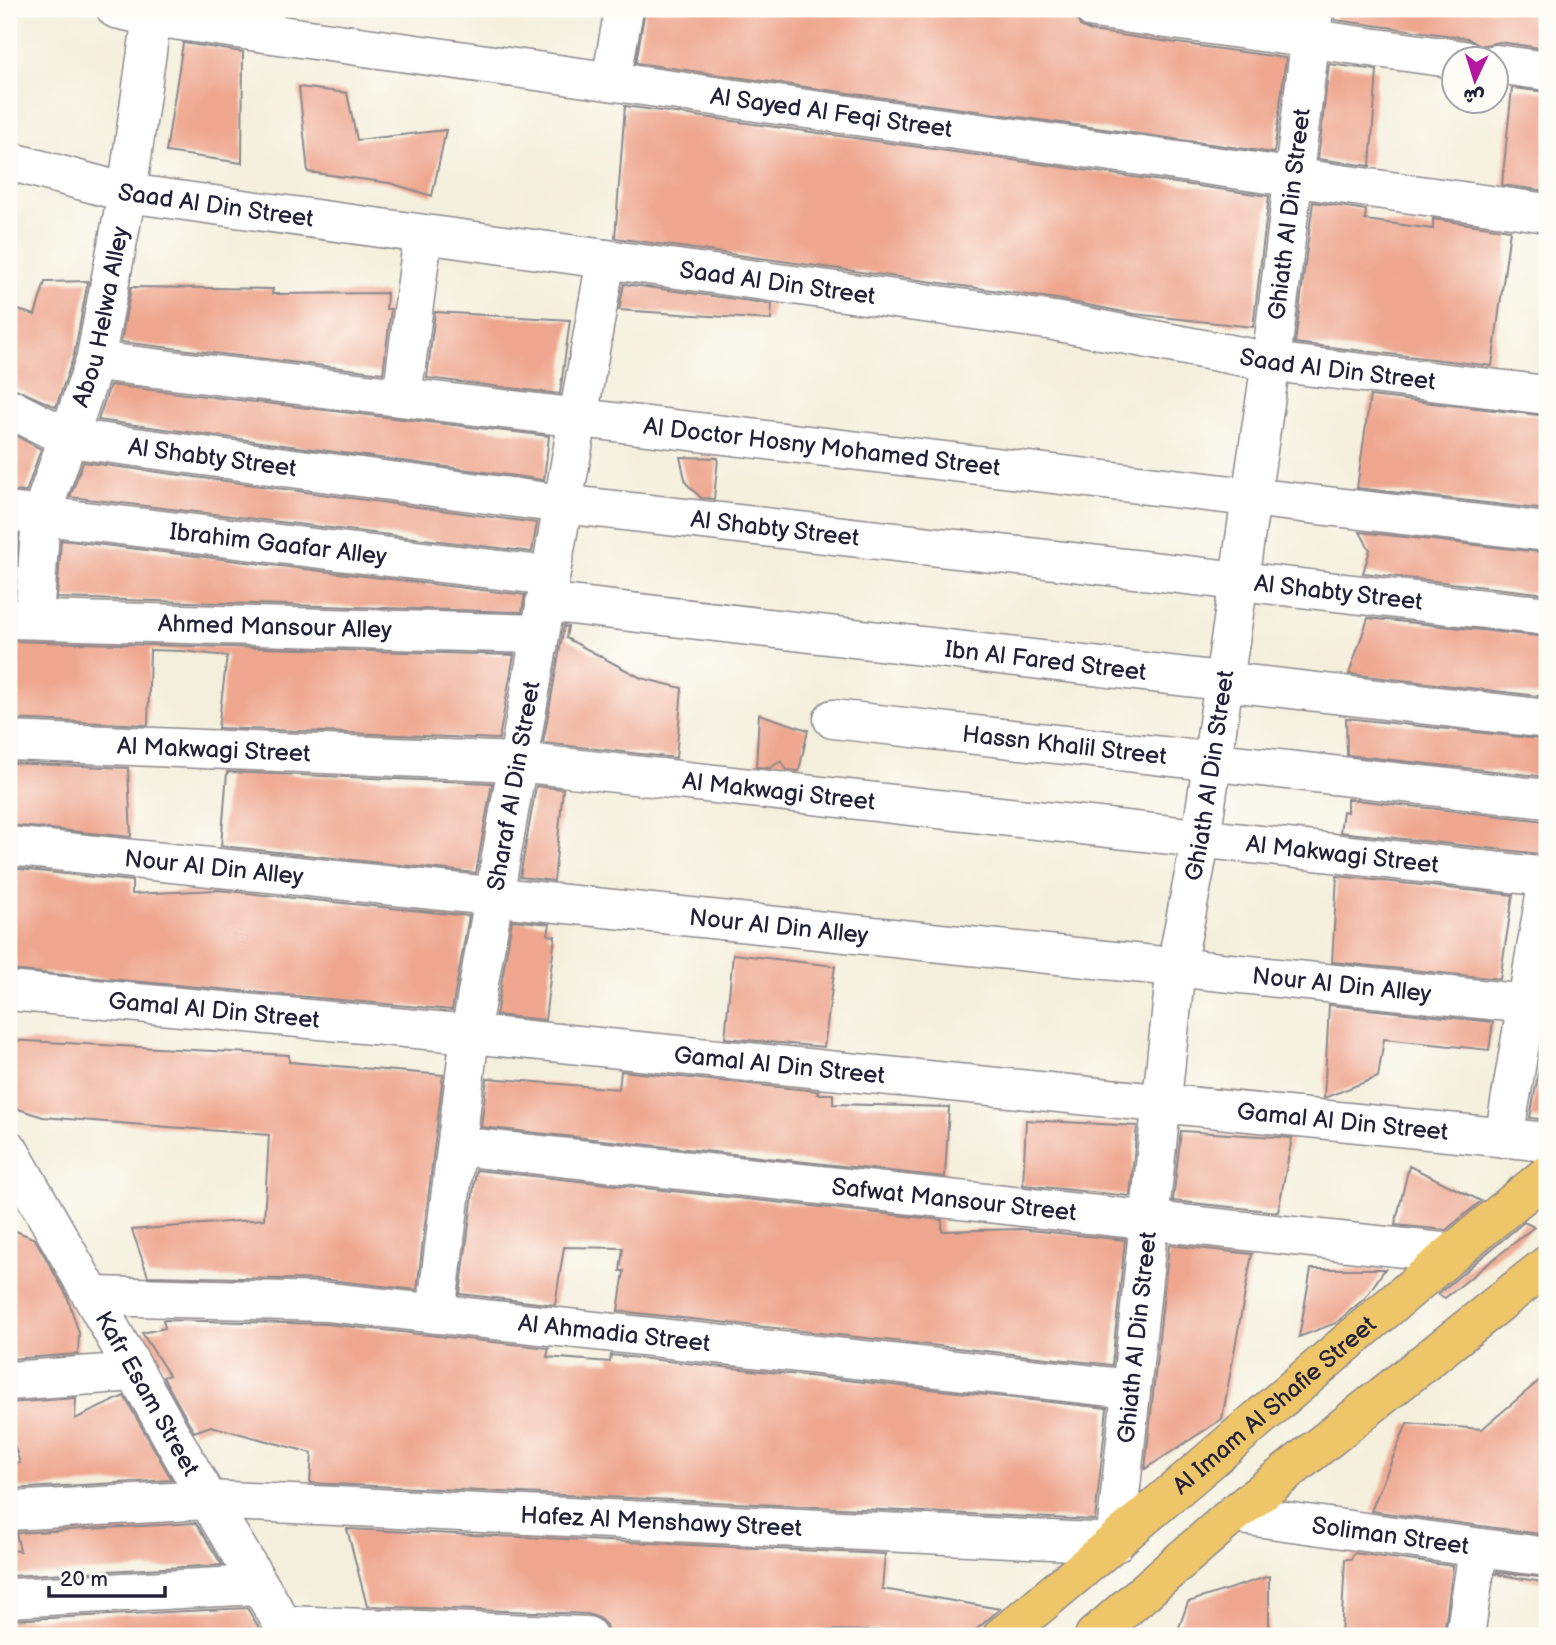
<svg xmlns="http://www.w3.org/2000/svg" width="1556" height="1645" viewBox="0 0 1556 1645" font-family="'Balsamiq Sans','Playpen Sans Arabic',sans-serif">
  <style>
    .building { fill: #eea68e }
    .lines { fill: none; stroke-linecap: round; stroke-linejoin: round }
    .minor-casing { stroke: #8b888c; stroke-width: 41 }
    .major-casing { stroke: #8b888c; stroke-width: 41 }
    .minor { stroke: #fff; stroke-width: 38 }
    .major { stroke: #eec569; stroke-width: 38 }
    .labels { text-anchor: middle; dominant-baseline: central; stroke-width: 5; stroke-linejoin: round; paint-order: stroke }
    .street-label { font-size: 24px; fill: #22223b; stroke: #fdfcf7 }
  </style>
  <rect width="100%" height="100%" fill="#fdfcf7"/>
  <filter id="ink" filterUnits="userSpaceOnUse"><feTurbulence type="fractalNoise" baseFrequency=".0143" numOctaves="2"/><feDisplacementMap in="SourceGraphic" scale="14" xChannelSelector="R" yChannelSelector="G"/><feConvolveMatrix kernelMatrix="1 2 1 2 8 2 1 2 1" color-interpolation-filters="sRGB"/></filter>
  <filter id="wash" filterUnits="userSpaceOnUse"><feTurbulence type="fractalNoise" baseFrequency=".00686" numOctaves="4" result="noise"/><feDisplacementMap in="SourceGraphic" scale="28" xChannelSelector="R" yChannelSelector="G"/><feGaussianBlur stdDeviation="1.57" result="paint"/><feColorMatrix in="noise" values="0 0 0 0 0 0 0 0 0 0 0 0 0 0 0 0 0 1.4 0 .05"/><feComposite in="paint" operator="in"/></filter>
  <g filter="url(#wash)">
    <rect width="100%" height="100%" fill="#f4efdc"/>
    <g id="blocks">
      <path class="building" d="M 645,9 L 1073,9 L 1080,26 L 1091,31 L 1286,58 L 1274,153 L 636,63 Z
        M 1335,9 L 1547,9 L 1547,49 L 1499,42 L 1480,46 L 1467,38 L 1335,20 Z
        M 183,43 L 243,52 L 242,163 L 166,152 Z
        M 1329,64 L 1377,70 L 1370,166 L 1318,159 Z
        M 299,87 L 347,93 L 357,140 L 446,130 L 432,196 L 390,183 L 308,172 Z
        M 1512,88 L 1547,92 L 1547,191 L 1502,185 Z
        M 625,106 L 1269,196 L 1253,327 L 1134,314 L 1057,299 L 615,238 Z
        M 1313,202 L 1366,210 L 1365,220 L 1433,229 L 1433,219 L 1510,230 L 1492,366 L 1295,343 Z
        M 88,281 L 74,355 L 56,407 L 9,386 L 9,307 L 35,315 L 45,282 Z
        M 624,284 L 772,304 L 771,320 L 619,310 Z
        M 131,287 L 273,289 L 272,294 L 387,293 L 386,309 L 391,309 L 383,373 L 121,342 Z
        M 435,312 L 570,320 L 560,394 L 427,378 Z
        M 110,385 L 549,436 L 544,480 L 98,420 Z
        M 1370,396 L 1547,416 L 1547,510 L 1357,488 Z
        M 9,432 L 41,449 L 26,492 L 9,491 Z
        M 680,457 L 718,458 L 714,499 L 701,498 L 686,483 Z
        M 83,462 L 537,523 L 532,552 L 70,497 Z
        M 1360,532 L 1547,553 L 1547,594 L 1363,573 L 1370,550 Z
        M 9,534 L 18,535 L 14,597 L 9,597 Z
        M 61,540 L 525,595 L 522,612 L 57,598 Z
        M 1368,618 L 1547,637 L 1547,697 L 1349,674 Z
        M 564,626 L 568,627 L 566,638 L 641,678 L 682,688 L 676,758 L 543,743 Z
        M 9,641 L 514,655 L 499,739 L 218,728 L 227,656 L 182,651 L 150,650 L 148,725 L 9,719 Z
        M 759,714 L 808,730 L 799,771 L 787,770 L 781,761 L 770,768 L 756,767 Z
        M 1346,718 L 1547,740 L 1547,777 L 1347,755 Z
        M 9,763 L 128,768 L 131,837 L 9,825 Z
        M 227,772 L 492,783 L 476,873 L 221,846 Z
        M 536,786 L 563,789 L 554,881 L 520,877 Z
        M 1347,799 L 1545,821 L 1547,820 L 1540,854 L 1340,832 L 1343,811 L 1347,812 Z
        M 9,868 L 132,881 L 132,894 L 218,890 L 469,916 L 452,1010 L 9,970 Z
        M 1337,876 L 1513,895 L 1500,979 L 1332,962 Z
        M 512,920 L 550,924 L 548,935 L 555,936 L 545,1020 L 496,1015 Z
        M 733,954 L 835,966 L 824,1047 L 725,1038 Z
        M 1329,1005 L 1493,1022 L 1489,1050 L 1384,1039 L 1378,1077 L 1324,1098 Z
        M 1547,1027 L 1547,1120 L 1530,1118 Z
        M 9,1040 L 289,1055 L 289,1062 L 443,1075 L 417,1290 L 329,1280 L 148,1276 L 132,1230 L 264,1219 L 269,1135 L 43,1117 L 9,1106 Z
        M 621,1071 L 818,1091 L 817,1094 L 833,1094 L 833,1104 L 949,1107 L 945,1177 L 481,1127 L 487,1078 L 619,1089 Z
        M 1026,1120 L 1137,1126 L 1130,1196 L 1023,1185 Z
        M 1181,1131 L 1292,1138 L 1278,1212 L 1173,1201 Z
        M 1409,1166 L 1481,1201 L 1446,1230 L 1395,1225 Z
        M 476,1170 L 942,1220 L 942,1231 L 1020,1229 L 1125,1240 L 1112,1365 L 618,1311 L 624,1271 L 620,1271 L 623,1248 L 564,1247 L 555,1305 L 460,1294 Z
        M 1524,1222 L 1534,1227 L 1445,1298 L 1438,1294 Z
        M 9,1228 L 35,1239 L 67,1296 L 79,1333 L 78,1354 L 9,1359 Z
        M 1169,1245 L 1252,1254 L 1222,1419 L 1145,1469 Z
        M 1311,1269 L 1385,1269 L 1365,1298 L 1336,1323 L 1299,1337 Z
        M 163,1320 L 327,1324 L 549,1348 L 547,1357 L 610,1362 L 611,1355 L 1107,1408 L 1095,1520 L 310,1483 L 312,1453 L 211,1426 L 194,1432 L 163,1377 L 169,1375 L 142,1333 L 165,1328 Z
        M 1547,1374 L 1547,1535 L 1371,1511 L 1407,1423 L 1482,1429 Z
        M 124,1396 L 172,1480 L 9,1489 L 9,1464 L 20,1463 L 9,1429 L 9,1403 L 76,1398 L 75,1419 Z
        M 196,1523 L 222,1565 L 9,1576 L 9,1550 L 20,1551 L 16,1533 Z
        M 347,1529 L 885,1554 L 882,1589 L 1000,1609 L 969,1636 L 890,1636 L 891,1631 L 809,1630 L 809,1636 L 609,1636 L 606,1625 L 599,1618 L 588,1614 L 367,1606 Z
        M 1354,1553 L 1453,1566 L 1444,1636 L 1341,1636 L 1345,1559 L 1351,1559 Z
        M 1497,1572 L 1547,1578 L 1547,1583 L 1496,1574 Z
        M 1269,1576 L 1269,1636 L 1176,1636 L 1188,1602 Z
        M 247,1608 L 264,1636 L 9,1636 L 9,1620 Z"/>
    </g>
  </g>
  <g filter="url(#ink)">
    <use href="#blocks" fill-opacity="0" stroke="#8b888c" stroke-width="2"/>
    <g class="lines">
      <defs>
        <g id="minor">
          <path id="s1" d="M 116,9 L 152,17 L 1547,213"/>
          <path d="M 1094,9 L 1464,60"/>
          <path d="M 1496,64 L 1547,71"/>
          <path d="M 611,81 L 624,9"/>
          <path id="s2" d="M 9,161 L 127,193 L 1054,321 L 1271,362 L 1547,395"/>
          <path id="s3" d="M 95,361 L 1547,532"/>
          <path d="M 402,397 L 423,235"/>
          <path id="s4" d="M 9,408 L 68,438 L 562,504 L 1547,616"/>
          <path id="s5" d="M 9,512 L 550,576"/>
          <path id="s6" d="M 545,602 L 1547,719"/>
          <path id="s7" d="M 9,619 L 540,634"/>
          <path id="s8" d="M 34,619 L 41,515 L 95,361 L 127,193 L 153,9"/>
          <path id="s9" d="M 833,719 L 1547,799"/>
          <path id="s10" d="M 9,741 L 517,762 L 1547,877"/>
          <path id="s11" d="M 9,846 L 1547,1006"/>
          <path id="s12" d="M 9,991 L 470,1034 L 1547,1142"/>
          <path d="M 1504,1138 L 1547,884"/>
          <path id="s13" d="M 457,1146 L 1451,1253"/>
          <path id="s14" d="M 9,1150 L 208,1500 L 290,1636"/>
          <path id="s15" d="M 94,1296 L 328,1302 L 1131,1389"/>
          <path id="s16" d="M 436,1314 L 470,1034 L 606,259"/>
          <path d="M 9,1381 L 135,1372"/>
          <path id="s17" d="M 9,1511 L 208,1500 L 1115,1543 L 1176,967 L 1201,838 L 1271,362 L 1314,9"/>
          <path id="s18" d="M 1234,1514 L 1547,1557"/>
          <path d="M 9,1598 L 259,1585"/>
          <path d="M 283,1625 L 587,1636"/>
          <path d="M 1465,1636 L 1478,1549"/>
        </g>
        <g id="major">
          <path id="s19" d="M 1002,1636 C 1186,1485 1362,1325 1547,1175"/>
          <path d="M 1094,1636 L 1234,1514 L 1547,1265"/>
        </g>
      </defs>
      <use href="#minor" class="minor-casing"/>
      <use href="#major" class="major-casing"/>
      <use href="#minor" class="minor"/>
      <use href="#major" class="major"/>
    </g>
  </g>
  <g class="labels">
    <g class="street-label">
      <text stroke="none"><textPath href="#s1" startOffset="723">Al Sayed Al Feqi Street</textPath></text>
      <text stroke="none"><textPath href="#s2" startOffset="212">Saad Al Din Street</textPath></text>
      <text stroke="none"><textPath href="#s17" startOffset="2448">Ghiath Al Din Street</textPath></text>
      <text stroke="none"><textPath href="#s2" startOffset="779">Saad Al Din Street</textPath></text>
      <text stroke="none"><textPath href="#s8" startOffset="312">Abou Helwa Alley</textPath></text>
      <text stroke="none"><textPath href="#s2" startOffset="1346">Saad Al Din Street</textPath></text>
      <text stroke="none"><textPath href="#s3" startOffset="732">Al Doctor Hosny Mohamed Street</textPath></text>
      <text stroke="none"><textPath href="#s4" startOffset="212">Al Shabty Street</textPath></text>
      <text stroke="none"><textPath href="#s4" startOffset="779">Al Shabty Street</textPath></text>
      <text stroke="none"><textPath href="#s5" startOffset="271">Ibrahim Gaafar Alley</textPath></text>
      <text stroke="none"><textPath href="#s4" startOffset="1346">Al Shabty Street</textPath></text>
      <text stroke="none"><textPath href="#s7" startOffset="266">Ahmed Mansour Alley</textPath></text>
      <text stroke="none"><textPath href="#s6" startOffset="504">Ibn Al Fared Street</textPath></text>
      <text stroke="none"><textPath href="#s9" startOffset="233">Hassn Khalil Street</textPath></text>
      <text stroke="none"><textPath href="#s10" startOffset="205">Al Makwagi Street</textPath></text>
      <text stroke="none"><textPath href="#s17" startOffset="1881">Ghiath Al Din Street</textPath></text>
      <text stroke="none"><textPath href="#s16" startOffset="534">Sharaf Al Din Street</textPath></text>
      <text stroke="none"><textPath href="#s10" startOffset="772">Al Makwagi Street</textPath></text>
      <text stroke="none"><textPath href="#s10" startOffset="1339">Al Makwagi Street</textPath></text>
      <text stroke="none"><textPath href="#s11" startOffset="206">Nour Al Din Alley</textPath></text>
      <text stroke="none"><textPath href="#s11" startOffset="774">Nour Al Din Alley</textPath></text>
      <text stroke="none"><textPath href="#s11" startOffset="1340">Nour Al Din Alley</textPath></text>
      <text stroke="none"><textPath href="#s12" startOffset="206">Gamal Al Din Street</textPath></text>
      <text stroke="none"><textPath href="#s12" startOffset="774">Gamal Al Din Street</textPath></text>
      <text stroke="none"><textPath href="#s12" startOffset="1340">Gamal Al Din Street</textPath></text>
      <text stroke="none"><textPath href="#s13" startOffset="500">Safwat Mansour Street</textPath></text>
      <text stroke="none"><textPath href="#s15" startOffset="522">Al Ahmadia Street</textPath></text>
      <text stroke="none"><textPath href="#s17" startOffset="1314">Ghiath Al Din Street</textPath></text>
      <text stroke="none"><textPath href="#s14" startOffset="280">Kafr Esam Street</textPath></text>
      <text stroke="none"><textPath href="#s19" startOffset="357">Al Imam Al Shafie Street</textPath></text>
      <text stroke="none"><textPath href="#s17" startOffset="653">Hafez Al Menshawy Street</textPath></text>
      <text stroke="none"><textPath href="#s18" startOffset="158">Soliman Street</textPath></text>
    </g>
  </g>
  <rect width="1556" height="1645" fill="none" stroke="#fdfcf7" stroke-width="35"/>
  <g transform="translate(1475 80) rotate(184)"><circle r="33" fill="#fdfcf7" stroke="#a5a5ac" stroke-width="2"/>
  <path d="M0-5L12 26L0 18L-12 26Z" fill="#b5179e"/>
  <text y="-10" font-size="19" font-weight="bold" text-anchor="middle" fill="#22223b">ش</text>
  </g>
  <path d="M49 1586v10h116v-10" fill="none" stroke="#22223b" stroke-width="3.5"/>
  <text x="60" y="1586" font-size="21" fill="#22223b" stroke="#fdfcf7" stroke-width="5" paint-order="stroke">20 m</text>
</svg>
